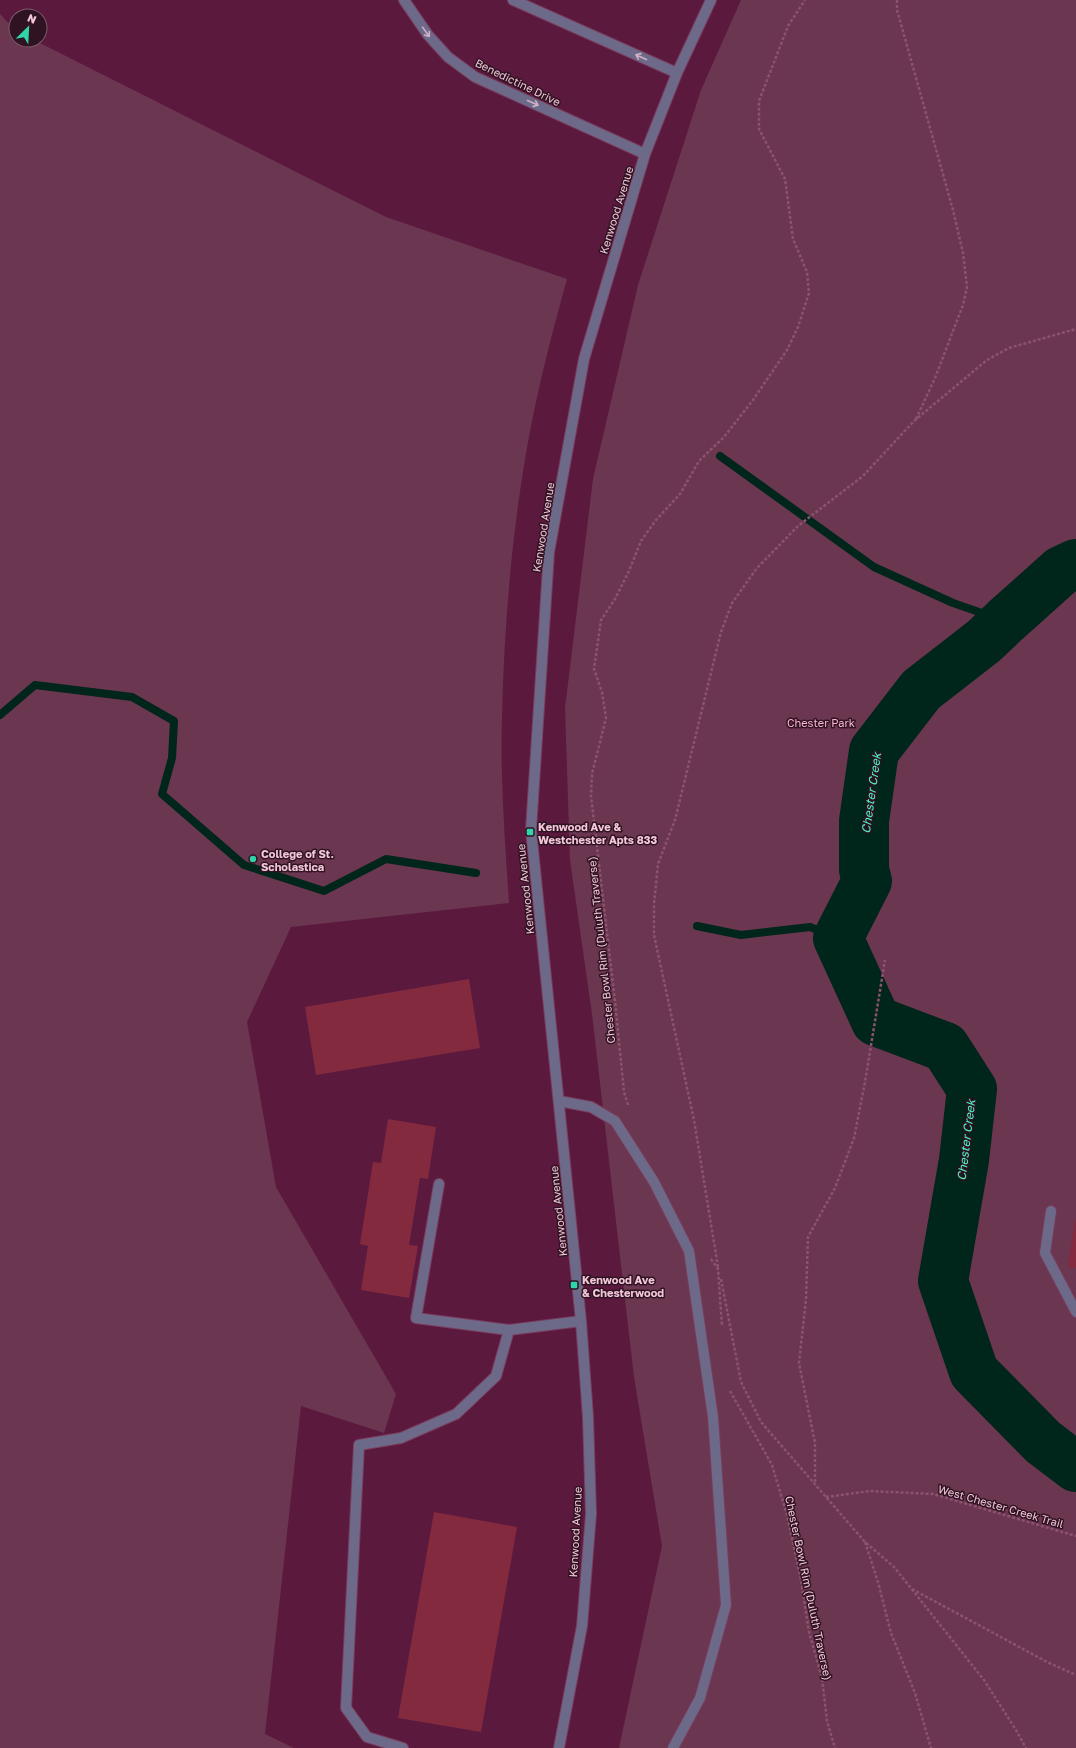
<svg xmlns="http://www.w3.org/2000/svg" width="1076" height="1748" viewBox="0 0 1076 1748" font-family="'Golos Text',sans-serif">
  <style>
    .green { fill: #6b3650 }
    .lines { fill: none; stroke-linecap: round; stroke-linejoin: round }
    .stream { stroke: #00251a; stroke-width: 8 }
    .river { stroke: #00251a; stroke-width: 50 }
    .building { fill: #832a3f }
    .minor-casing { stroke: #7a3c5d; stroke-width: 12 }
    .path { stroke: #8d5271; stroke-width: 2.5; stroke-dasharray: 3 2; stroke-linecap: butt }
    .minor { stroke: #6d6a89; stroke-width: 10 }
    .oneway { stroke: #d0b0c5 }
    .poi-dot { fill: #30d4aa; stroke: #301322; stroke-width: 1.5 }
    .labels { text-anchor: middle; dominant-baseline: central; stroke-width: 3; stroke-linejoin: round; paint-order: stroke }
    .street-label { font-size: 11px; fill: #f1c7d9; stroke: #301322 }
    .park-label { font-size: 11px; fill: #fdb6d6; stroke: #301322 }
    .poi-label { font-size: 11px; font-weight: bold; fill: #f1c7d9; stroke: #301322; text-anchor: start }
    .water-label { font-size: 12px; font-style: italic; fill: #4cf5c6; stroke: #301322 }
  </style>
  <rect width="100%" height="100%" fill="#5c193e"/>
  <path class="green" d="M 741,0 L 1076,0 L 1076,1748 L 619,1748 L 662,1546 L 634,1377 L 592,1014 L 570,860 L 565,708 L 593,479 L 638,285 L 701,90 Z
    M 0,14 L 16,31 L 16,40 L 34,40 L 386,217 L 567,279 C 552,333 538,387 528,442 C 512,531 504,626 502,716 C 500,779 505,841 509,903 L 291,927 L 247,1022 L 276,1187 L 396,1394 L 384,1433 L 301,1406 L 265,1734 L 294,1748 L 0,1748 Z"/>
  <g class="lines">
    <path class="stream" d="M 720,456 L 874,567 L 953,603 L 1005,621
      M 0,715 L 35,685 L 132,697 L 174,721 L 172,758 L 162,794 L 244,865 L 324,891 L 386,859 L 476,873
      M 697,926 L 741,935 L 810,927 L 838,938"/>
    <path class="river" d="M 1076,564 L 1061,571 L 1005,621 L 984,641 L 921,690 L 874,751 L 864,821 L 864,870 L 867,881 L 838,938 L 876,1021 L 945,1047 L 972,1089 L 964,1160 L 943,1281 L 974,1372 L 1043,1442 L 1076,1467"/>
  </g>
  <path class="building" d="M 469,979 L 480,1048 L 316,1075 L 305,1007 Z
    M 388,1119 L 436,1127 L 428,1179 L 420,1178 L 409,1245 L 418,1246 L 409,1298 L 361,1290 L 368,1246 L 360,1244 L 373,1162 L 381,1163 Z
    M 1075,1219 L 1076,1220 L 1076,1268 L 1068,1267 Z
    M 434,1512 L 517,1527 L 481,1732 L 398,1718 Z"/>
  <g class="lines">
    <defs>
      <path id="minor" d="M 404,0 L 428,35 L 448,57 L 475,77 L 645,154
        M 513,0 L 677,73
        M 559,1101 L 591,1107 L 615,1121 L 654,1182 L 689,1251 L 713,1417 L 726,1605 L 700,1698 L 673,1748
        M 439,1184 L 416,1318 L 509,1330
        M 1051,1211 L 1045,1253 L 1076,1312
        M 403,1748 L 367,1737 L 346,1708 L 359,1445 L 401,1438 L 456,1414 L 496,1376 L 509,1330 L 581,1321
        M 559,1748 L 582,1626 L 591,1514 L 588,1417 L 581,1321 L 531,830 L 549,552 L 584,359 L 645,154 L 677,73 L 711,0"/>
    </defs>
    <use href="#minor" class="minor-casing"/>
    <path class="path" d="M 897,0 L 897,10 L 953,210 L 963,253 L 967,287 L 963,305 L 935,378 L 916,419
      M 628,1105 L 624,1092 L 615,1001 L 591,796 L 592,774 L 606,718 L 602,692 L 594,669 L 601,620 L 615,599 L 629,571 L 641,541 L 656,520 L 680,494 L 699,461 L 724,437 L 753,400 L 787,350 L 798,327 L 809,293 L 807,272 L 793,239 L 785,179 L 759,129 L 759,101 L 788,26 L 805,0
      M 711,1259 L 718,1269 L 722,1326
      M 718,1267 L 694,1120 L 654,935 L 654,904 L 658,864 L 675,820 L 721,632 L 732,603 L 757,568 L 798,526 L 863,476 L 914,421 L 987,360 L 1009,348 L 1076,329
      M 721,1279 L 741,1382 L 761,1422 L 865,1542 L 894,1567 L 910,1587 L 984,1680 L 1016,1730 L 1026,1748
      M 730,1391 L 772,1465 L 787,1515 L 801,1580 L 809,1632 L 822,1678 L 827,1721 L 835,1748
      M 815,1482 L 815,1443 L 799,1363 L 806,1299 L 808,1237 L 835,1188 L 854,1138 L 865,1082 L 885,960
      M 826,1497 L 870,1491 L 933,1494 L 1076,1536
      M 865,1542 L 878,1582 L 891,1633 L 915,1693 L 931,1748
      M 912,1589 L 1047,1662 L 1076,1675"/>
    <use href="#minor" class="minor"/>
  </g>
  <defs><path id="oneway-shaft" d="M-6 0H5M1.5-3L5.5 0L1.5 3" fill="none" stroke-width="1.6" stroke-linecap="round" stroke-linejoin="round"/></defs>
  <g class="oneway">
    <use href="#oneway-shaft" transform="translate(426 32) rotate(54)"/>
    <use href="#oneway-shaft" transform="translate(641 57) rotate(-156)"/>
    <use href="#oneway-shaft" transform="translate(533 103) rotate(24)"/>
  </g>
  <g class="poi-dot">
    <rect x="526" y="828" width="8" height="8" rx="2"/>
    <circle cx="253" cy="859" r="4"/>
    <rect x="570" y="1281" width="8" height="8" rx="2"/>
  </g>
  <g class="labels">
    <g class="street-label">
      <text transform="translate(518 82) rotate(26)">Benedictine Drive</text>
      <text transform="translate(616 210) rotate(-73)">Kenwood Avenue</text>
      <text transform="translate(543 527) rotate(-81)">Kenwood Avenue</text>
      <text transform="translate(525 889) rotate(-96)">Kenwood Avenue</text>
      <text transform="translate(601 950) rotate(-96)">Chester Bowl Rim (Duluth Traverse)</text>
      <text transform="translate(558 1211) rotate(-96)">Kenwood Avenue</text>
      <text transform="translate(1001 1506) rotate(16)">West Chester Creek Trail</text>
      <text transform="translate(575 1532) rotate(-87)">Kenwood Avenue</text>
      <text transform="translate(809 1588) rotate(78)">Chester Bowl Rim (Duluth Traverse)</text>
    </g>
    <g class="park-label">
      <text x="821" y="722">Chester Park</text>
    </g>
    <g class="poi-label">
      <text x="538" y="826">Kenwood Ave &amp;<tspan x="538" dy="13">Westchester Apts 833</tspan></text>
      <text x="261" y="853">College of St.<tspan x="261" dy="13">Scholastica</tspan></text>
      <text x="582" y="1279">Kenwood Ave<tspan x="582" dy="13">&amp; Chesterwood</tspan></text>
    </g>
    <g class="water-label">
      <text transform="translate(871 793) rotate(-82)">Chester Creek</text>
      <text transform="translate(966 1140) rotate(-83)">Chester Creek</text>
    </g>
  </g>
  <g transform="translate(28 28) rotate(24)"><circle r="19" fill="#301322" stroke="#7d5b6b"/>
  <path d="M0-3L7 15L0 10L-7 15Z" fill="#30d4aa"/>
  <text y="-6" font-size="11" font-weight="bold" text-anchor="middle" fill="#f1c7d9">N</text>
  </g>
</svg>
